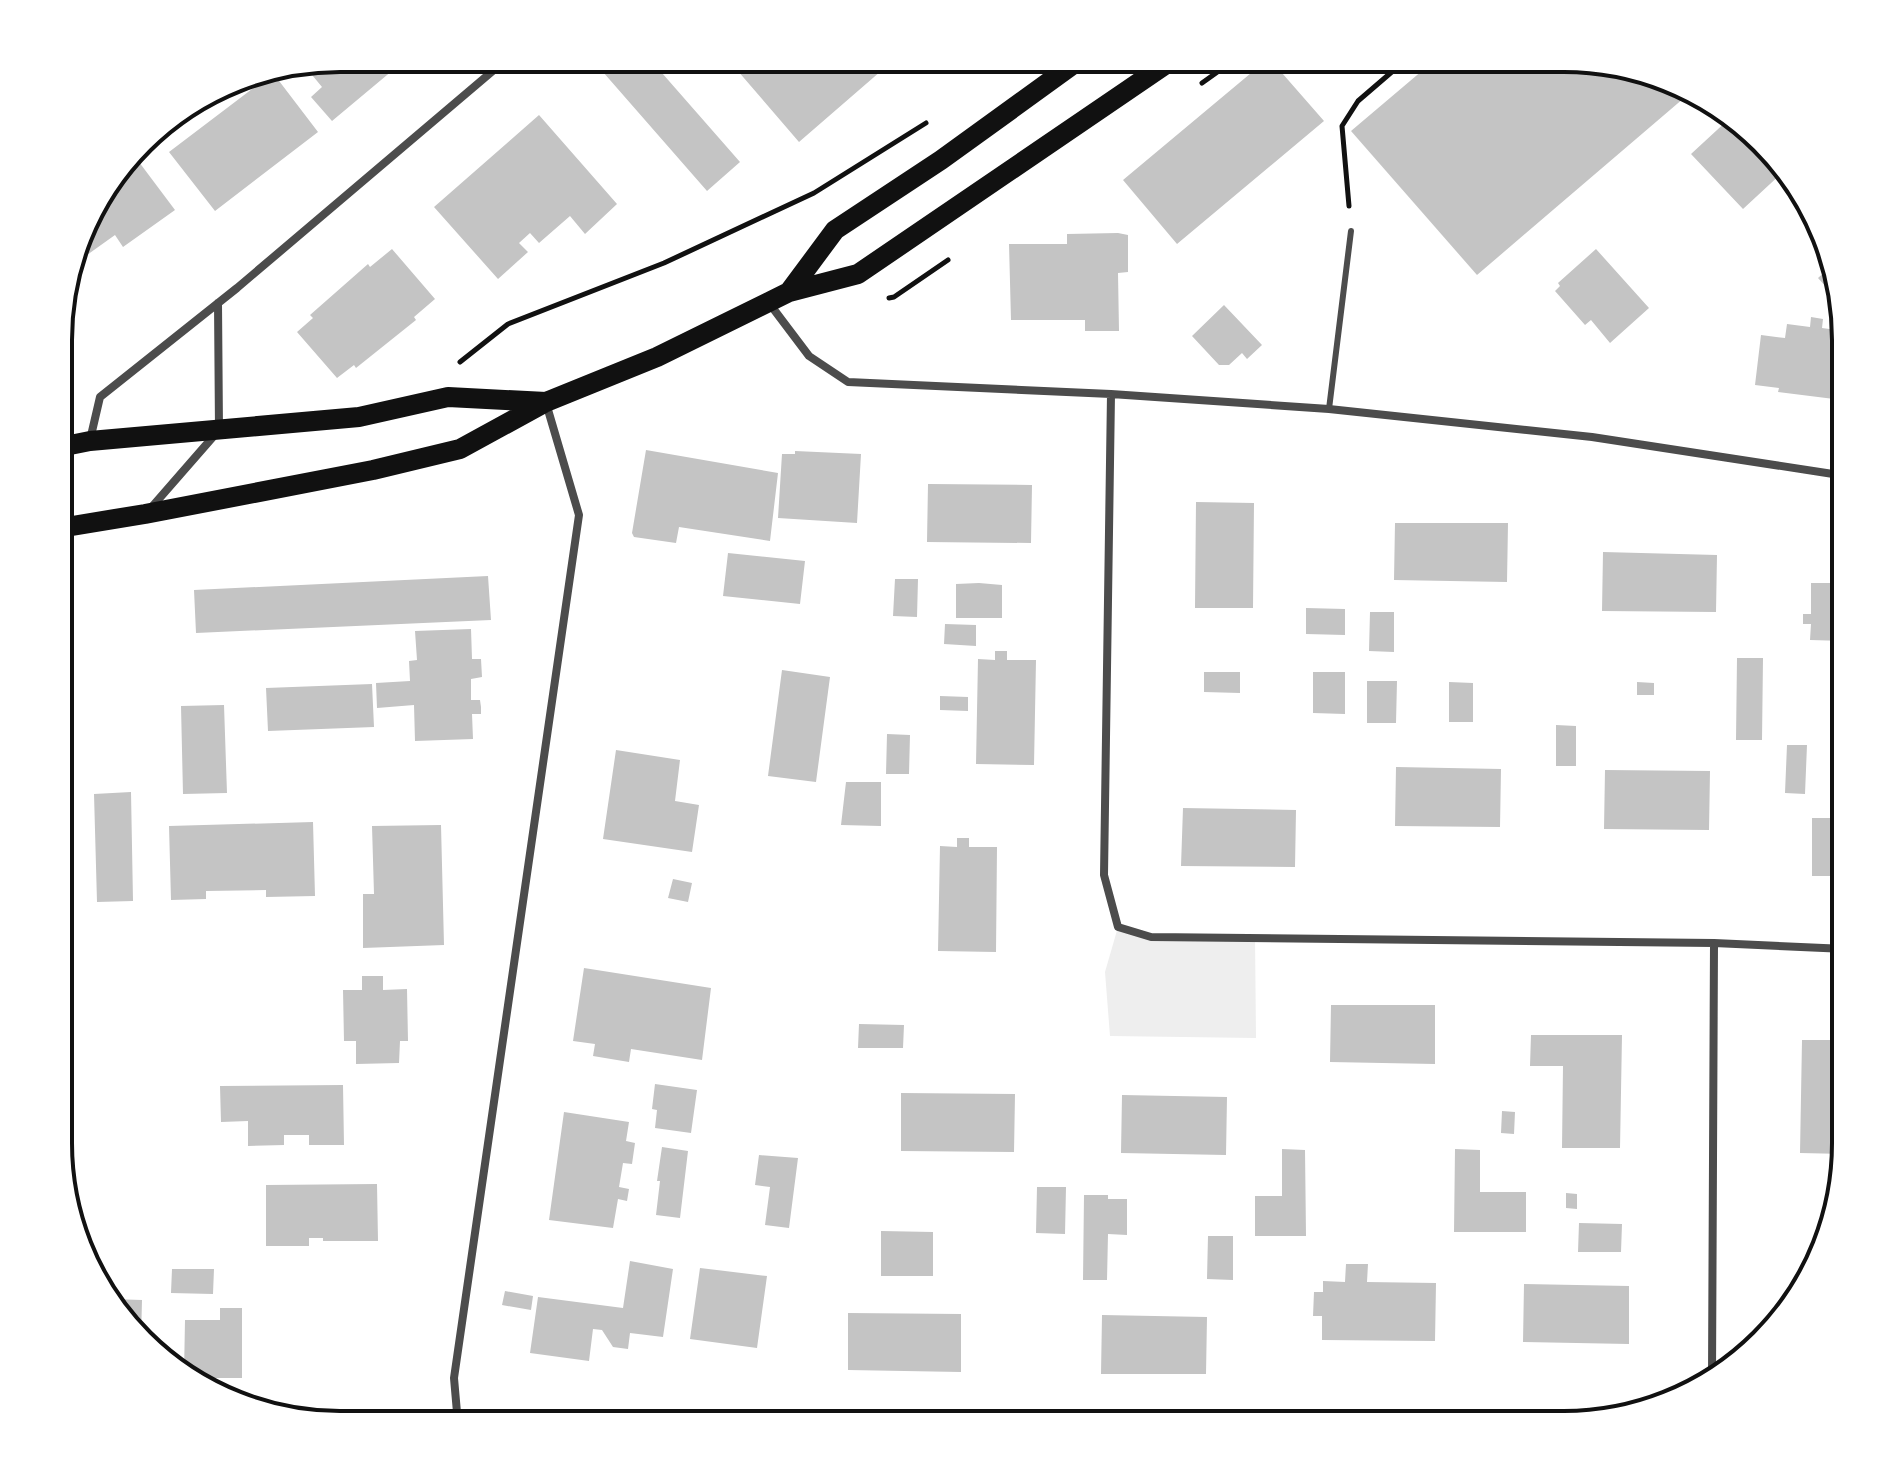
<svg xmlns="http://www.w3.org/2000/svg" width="1904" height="1483" viewBox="0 0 1904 1483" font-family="Barlow,sans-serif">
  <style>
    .green { fill: #eee }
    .building { fill: #c4c4c4 }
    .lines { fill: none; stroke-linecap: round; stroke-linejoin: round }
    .path { stroke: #111; stroke-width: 5 }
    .service { stroke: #4c4c4c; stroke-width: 6 }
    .minor { stroke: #4c4c4c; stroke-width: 8 }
    .primary { stroke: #111; stroke-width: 20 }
    .rim { fill: none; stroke: #111; stroke-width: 4 }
  </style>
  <rect width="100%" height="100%" fill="#fff"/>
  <path class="green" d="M 1118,927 L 1151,937 L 1255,936 L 1256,1038 L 1110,1036 L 1105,972 Z"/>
  <path class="building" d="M 340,58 L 383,58 L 393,70 L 332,121 L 311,97 L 322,87 L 303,64 Z
    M 602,58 L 662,58 L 655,65 L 740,162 L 707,191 L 596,64 Z
    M 736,58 L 896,58 L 799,142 L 731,63 Z
    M 1269,58 L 1324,121 L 1177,244 L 1123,180 Z
    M 1436,59 L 1582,59 L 1672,79 L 1691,92 L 1477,275 L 1351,131 Z
    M 273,73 L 318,132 L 215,211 L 169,152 Z
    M 539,115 L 617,204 L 585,234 L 570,216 L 539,243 L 530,233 L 519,243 L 528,252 L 498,279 L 434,207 Z
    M 1730,118 L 1757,149 L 1760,145 L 1783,172 L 1743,209 L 1691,154 Z
    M 133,154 L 175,210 L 123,247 L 115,235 L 73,265 L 96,199 Z
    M 1118,233 L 1128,235 L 1128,272 L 1118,273 L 1119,331 L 1085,331 L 1085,320 L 1011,320 L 1009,244 L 1067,244 L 1067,234 Z
    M 392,249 L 435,299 L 414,317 L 416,320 L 356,368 L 354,365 L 337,378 L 297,332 L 313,318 L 310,315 L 368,264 L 370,267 Z
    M 1596,249 L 1649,308 L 1610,343 L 1591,320 L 1585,325 L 1555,291 L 1560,286 L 1558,283 Z
    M 1829,268 L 1831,277 L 1837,299 L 1818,278 Z
    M 1224,305 L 1262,345 L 1247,359 L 1242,353 L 1229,365 L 1219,365 L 1192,336 Z
    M 1811,317 L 1823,319 L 1822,328 L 1844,331 L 1846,365 L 1842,400 L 1778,392 L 1779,388 L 1755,385 L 1761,335 L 1785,338 L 1787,324 L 1810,327 Z
    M 646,450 L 778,473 L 770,541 L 679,527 L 676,543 L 634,537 L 632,533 Z
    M 795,451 L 861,454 L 857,523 L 778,518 L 782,454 L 795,454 Z
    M 928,484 L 1032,485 L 1031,543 L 927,542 Z
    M 1196,502 L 1254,503 L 1253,608 L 1195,608 Z
    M 1395,523 L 1508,523 L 1507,582 L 1394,580 Z
    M 1603,552 L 1717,555 L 1716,612 L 1602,611 Z
    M 728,553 L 805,561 L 800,604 L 723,596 Z
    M 488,576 L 491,620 L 196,633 L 194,590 Z
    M 895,579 L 918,579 L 917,617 L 893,616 Z
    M 979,583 L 1002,585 L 1002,618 L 956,618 L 956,584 Z
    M 1811,583 L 1846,583 L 1846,641 L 1810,640 L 1811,624 L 1803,624 L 1803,614 L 1811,614 Z
    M 1306,608 L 1345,609 L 1345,635 L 1306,634 Z
    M 1370,612 L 1394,612 L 1394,652 L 1369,651 Z
    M 945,624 L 976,625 L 976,646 L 944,644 Z
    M 471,629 L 472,659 L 481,659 L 482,677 L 471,679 L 471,700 L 480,700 L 481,707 L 481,714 L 472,714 L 473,739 L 415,741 L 414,705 L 377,708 L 376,683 L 410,681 L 409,661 L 417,660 L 415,631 Z
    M 995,651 L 1007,651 L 1007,660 L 1036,660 L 1034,765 L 976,764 L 978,659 L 995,660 Z
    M 1737,658 L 1763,658 L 1762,740 L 1736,740 Z
    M 782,670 L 830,677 L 816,782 L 768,776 Z
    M 1204,672 L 1240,672 L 1240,693 L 1204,692 Z
    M 1313,672 L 1345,672 L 1345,714 L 1313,713 Z
    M 1367,681 L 1397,681 L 1396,723 L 1367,723 Z
    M 1449,682 L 1473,683 L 1473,722 L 1449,722 Z
    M 1637,682 L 1654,683 L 1654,695 L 1637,695 Z
    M 372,684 L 374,727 L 268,731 L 266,688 Z
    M 72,695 L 73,727 L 60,728 L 60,696 Z
    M 940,696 L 968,697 L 968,711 L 940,710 Z
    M 224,705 L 227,793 L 183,794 L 181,706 Z
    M 1556,725 L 1576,726 L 1576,766 L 1556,766 Z
    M 887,734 L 910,735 L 909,774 L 886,774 Z
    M 1787,745 L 1807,745 L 1805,794 L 1785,793 Z
    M 616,750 L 680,760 L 675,801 L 699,805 L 692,852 L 603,839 Z
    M 1396,767 L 1501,769 L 1500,827 L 1395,826 Z
    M 1605,770 L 1710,771 L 1709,830 L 1604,829 Z
    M 846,782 L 881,782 L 881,826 L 841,825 Z
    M 131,792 L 133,901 L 97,902 L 94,794 Z
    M 1183,808 L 1296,810 L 1295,867 L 1181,866 Z
    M 1812,818 L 1846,818 L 1846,876 L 1812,876 Z
    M 313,822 L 315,896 L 266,897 L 266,890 L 206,891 L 206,899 L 171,900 L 169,826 Z
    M 441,825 L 444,945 L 363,948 L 363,894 L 374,894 L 372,826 Z
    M 957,838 L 969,838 L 969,847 L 997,847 L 996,952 L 938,951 L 940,846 L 957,847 Z
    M 673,879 L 692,883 L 688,902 L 668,898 Z
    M 584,968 L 711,988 L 702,1060 L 631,1049 L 629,1062 L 593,1056 L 595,1044 L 573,1041 Z
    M 362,976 L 383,976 L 383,990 L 407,989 L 408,1041 L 400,1041 L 399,1063 L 356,1064 L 356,1041 L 344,1041 L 343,990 L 362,990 Z
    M 1331,1005 L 1435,1005 L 1435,1064 L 1330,1062 Z
    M 859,1024 L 904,1025 L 903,1048 L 858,1048 Z
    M 1531,1035 L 1622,1035 L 1620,1148 L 1562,1148 L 1563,1066 L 1530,1066 Z
    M 1802,1040 L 1845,1040 L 1845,1154 L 1800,1153 Z
    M 655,1084 L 697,1090 L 691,1133 L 655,1128 L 657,1110 L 652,1109 Z
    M 343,1085 L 344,1145 L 309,1145 L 309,1135 L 284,1135 L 284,1145 L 248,1146 L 248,1121 L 221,1122 L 220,1086 Z
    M 901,1093 L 1015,1094 L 1014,1152 L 901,1151 Z
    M 1122,1095 L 1227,1097 L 1226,1155 L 1121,1153 Z
    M 1502,1111 L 1515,1112 L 1514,1134 L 1501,1133 Z
    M 564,1112 L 629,1122 L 626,1141 L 635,1143 L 632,1164 L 623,1163 L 619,1187 L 629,1189 L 627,1201 L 618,1199 L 613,1228 L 549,1220 Z
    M 662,1147 L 688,1151 L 680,1218 L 656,1215 L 660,1181 L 657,1181 Z
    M 1282,1149 L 1305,1150 L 1306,1236 L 1255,1236 L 1255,1196 L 1282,1196 Z
    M 1455,1149 L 1480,1150 L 1480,1192 L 1526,1192 L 1526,1232 L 1454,1232 Z
    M 759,1155 L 798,1158 L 789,1228 L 765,1225 L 770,1187 L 755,1185 Z
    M 377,1184 L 378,1241 L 323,1241 L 323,1238 L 309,1238 L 309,1246 L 266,1246 L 266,1185 Z
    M 1037,1187 L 1066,1187 L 1065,1234 L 1036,1233 Z
    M 1566,1193 L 1577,1194 L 1577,1209 L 1566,1208 Z
    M 1084,1195 L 1108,1195 L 1108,1199 L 1127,1199 L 1127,1235 L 1108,1234 L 1107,1280 L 1083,1280 Z
    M 1579,1223 L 1622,1224 L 1621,1252 L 1578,1252 Z
    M 881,1231 L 933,1232 L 933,1276 L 881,1276 Z
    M 1208,1236 L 1233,1236 L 1233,1280 L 1207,1279 Z
    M 630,1261 L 673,1269 L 663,1337 L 630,1333 L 628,1349 L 613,1347 L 602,1330 L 593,1329 L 589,1361 L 530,1353 L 538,1297 L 623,1308 Z
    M 1346,1264 L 1368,1264 L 1367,1282 L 1436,1283 L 1435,1341 L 1322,1340 L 1322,1316 L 1313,1316 L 1314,1292 L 1323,1292 L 1323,1281 L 1345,1282 Z
    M 700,1268 L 767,1276 L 757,1348 L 690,1339 Z
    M 172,1269 L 214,1269 L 213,1294 L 171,1293 Z
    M 1524,1284 L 1629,1286 L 1629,1344 L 1523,1342 Z
    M 505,1291 L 533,1296 L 531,1310 L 502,1305 Z
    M 111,1299 L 142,1300 L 141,1339 Z
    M 220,1308 L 242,1308 L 242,1378 L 190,1378 L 184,1374 L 185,1320 L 220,1320 Z
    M 848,1313 L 961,1314 L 961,1372 L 848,1370 Z
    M 1102,1315 L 1207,1317 L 1206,1374 L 1101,1374 Z"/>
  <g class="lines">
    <path class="path" d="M 1202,83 L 1237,58
      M 1349,206 L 1342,126 L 1358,101 L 1408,58
      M 889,298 L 894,297 L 948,260
      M 460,362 L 508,324 L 664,263 L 814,193 L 926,123"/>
    <path class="service" d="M 1329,409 L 1351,231"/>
    <path class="minor" d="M 769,303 L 809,356 L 848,382 L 1111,394 L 1329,409 L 1592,437 L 1846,476
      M 1111,394 L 1104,875 L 1118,927 L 1151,937 L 1714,943 L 1846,949
      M 90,440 L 100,397 L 237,288 L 508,58
      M 151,508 L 219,430 L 218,303
      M 1712,1375 L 1714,943
      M 458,1424 L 454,1378 L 579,515 L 546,403"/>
    <path class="primary" d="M 789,292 L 835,230 L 941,160 L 1082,58
      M 60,447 L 90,441 L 359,417 L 448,397 L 546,402
      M 60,528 L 145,514 L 373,470 L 460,449 L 546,402 L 657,357 L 789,292 L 858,274 L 1175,58"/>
  </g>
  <path d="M0 0H1904V1483H0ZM340 72H1564A268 268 0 0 1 1832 340V1143A268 268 0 0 1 1564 1411H340A268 268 0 0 1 72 1143V340A268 268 0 0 1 340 72Z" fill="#fff" fill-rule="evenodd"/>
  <path class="rim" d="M340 72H1564A268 268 0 0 1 1832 340V1143A268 268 0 0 1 1564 1411H340A268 268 0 0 1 72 1143V340A268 268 0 0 1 340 72Z"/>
</svg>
